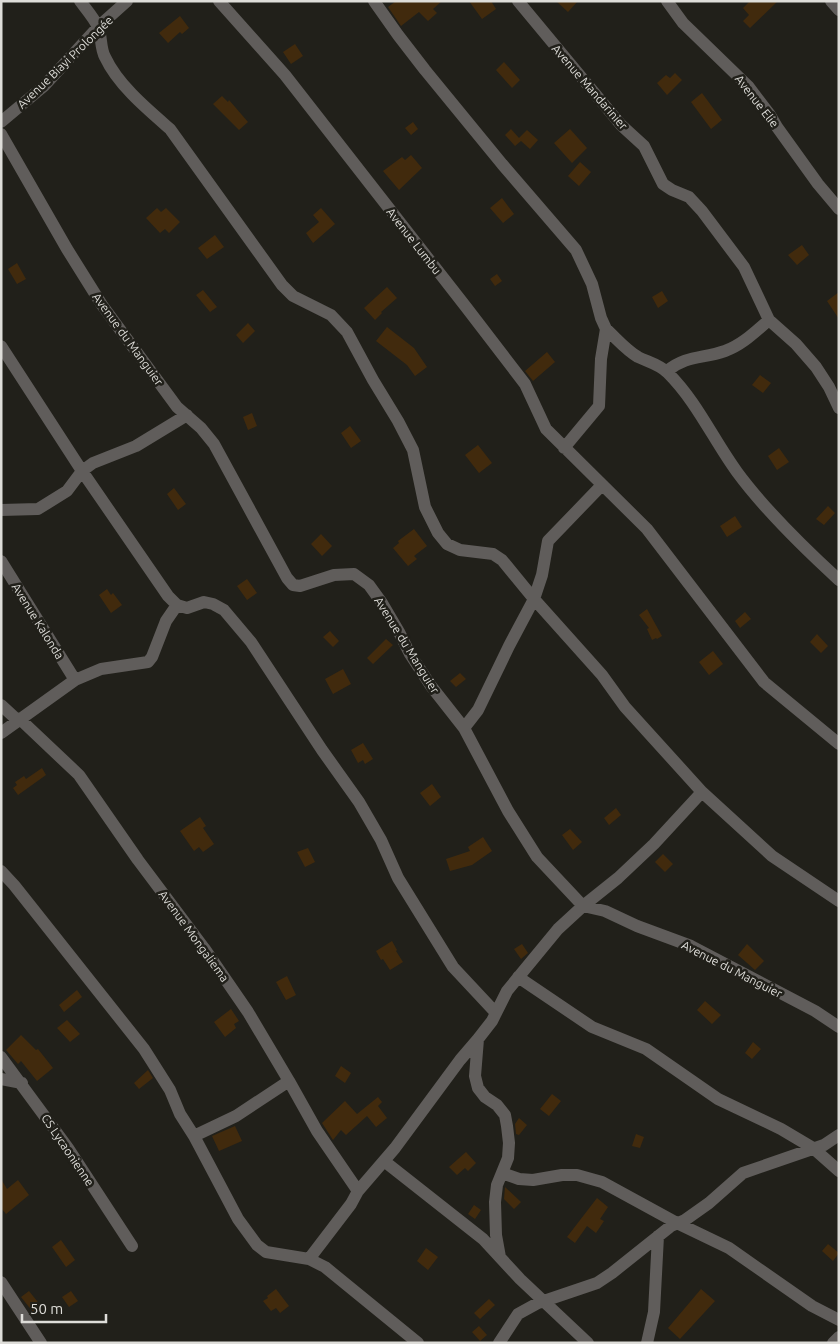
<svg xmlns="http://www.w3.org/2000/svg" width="840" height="1344" viewBox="0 0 840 1344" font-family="Ubuntu,sans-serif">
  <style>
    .building { fill: #412a0d }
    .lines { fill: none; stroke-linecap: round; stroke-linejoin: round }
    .street { stroke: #605d5b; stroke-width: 12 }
    .labels { text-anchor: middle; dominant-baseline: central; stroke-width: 5; stroke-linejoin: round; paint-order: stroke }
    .street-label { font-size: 12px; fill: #deddd9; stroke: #21201a }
  </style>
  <rect width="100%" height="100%" fill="#21201a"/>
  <path class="building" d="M 396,1 L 442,1 L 433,9 L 437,13 L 428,21 L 419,12 L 401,26 L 388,7 Z
    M 469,1 L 491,1 L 496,9 L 482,19 Z
    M 556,1 L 578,1 L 568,12 Z
    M 750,1 L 778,1 L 750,28 L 743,21 L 749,15 L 743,8 Z
    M 180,16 L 189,28 L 182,34 L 180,32 L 168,43 L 159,33 Z
    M 295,44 L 303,56 L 291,64 L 283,52 Z
    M 504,62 L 520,80 L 512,88 L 496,70 Z
    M 675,73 L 682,80 L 667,95 L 657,83 L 666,75 L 670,78 Z
    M 702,93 L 722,120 L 711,129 L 691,102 Z
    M 222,96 L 228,102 L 229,100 L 248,122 L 239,130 L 213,104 Z
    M 413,122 L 418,129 L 411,135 L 405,128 Z
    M 511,129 L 519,138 L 527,130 L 538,140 L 530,149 L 521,141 L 515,146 L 505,135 Z
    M 570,129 L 587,148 L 572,163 L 554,143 Z
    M 411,155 L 422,168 L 399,190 L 383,171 L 402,157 L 405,160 Z
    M 580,162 L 591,172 L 579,186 L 568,176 Z
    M 502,198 L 514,214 L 503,223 L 490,208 Z
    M 157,208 L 161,212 L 166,208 L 180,222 L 169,233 L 165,229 L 160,233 L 146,218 Z
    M 321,208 L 335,224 L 313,243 L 306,233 L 319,222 L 313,215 Z
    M 215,235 L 224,247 L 207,259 L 198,248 Z
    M 802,245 L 809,255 L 797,265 L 788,255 Z
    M 17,263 L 26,279 L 17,284 L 8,269 Z
    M 497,274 L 502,281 L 495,286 L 490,279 Z
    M 387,287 L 397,298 L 381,312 L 382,313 L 375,320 L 364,308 Z
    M 203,290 L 217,307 L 210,312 L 196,295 Z
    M 662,291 L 668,301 L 658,308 L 652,297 Z
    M 839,292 L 839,319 L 827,301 Z
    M 248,323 L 255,331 L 243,343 L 236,335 Z
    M 387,327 L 414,348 L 427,367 L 415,376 L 407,365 L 376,341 Z
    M 547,352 L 555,362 L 533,381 L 525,371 Z
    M 760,375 L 771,383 L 763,393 L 752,385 Z
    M 252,413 L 257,426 L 248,430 L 243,417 Z
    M 350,426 L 361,441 L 351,448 L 341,433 Z
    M 478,445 L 492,463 L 479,473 L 465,455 Z
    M 779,448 L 789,462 L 777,470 L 768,456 Z
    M 174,488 L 186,504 L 178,510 L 167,494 Z
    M 828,506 L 835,513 L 824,525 L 816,519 Z
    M 735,516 L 742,527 L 727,537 L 720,526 Z
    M 414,529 L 427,546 L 414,556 L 417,559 L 408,566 L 393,548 L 399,543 L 398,541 Z
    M 321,534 L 332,546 L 322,556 L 311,544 Z
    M 247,579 L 257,593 L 247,600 L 237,586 Z
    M 107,589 L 111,595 L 113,593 L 122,605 L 111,613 L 99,595 Z
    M 647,609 L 662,636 L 657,639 L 656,638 L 652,640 L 647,629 L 649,628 L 639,615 Z
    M 745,612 L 751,619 L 740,628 L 735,621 Z
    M 330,631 L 339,641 L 333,647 L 323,637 Z
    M 817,634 L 828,646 L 821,653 L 810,642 Z
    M 386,639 L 393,645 L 373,664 L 367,658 Z
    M 713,651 L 723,664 L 709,675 L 699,662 Z
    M 343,669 L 351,684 L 333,694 L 325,679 Z
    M 460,673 L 466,679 L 456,687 L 450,681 Z
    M 363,743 L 373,759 L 365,764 L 363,760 L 358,763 L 351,750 Z
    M 42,768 L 46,775 L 18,795 L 13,788 L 17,785 L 15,782 L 24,776 L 26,779 Z
    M 432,784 L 441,797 L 430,806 L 420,793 Z
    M 616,808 L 621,815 L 609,825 L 604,818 Z
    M 200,817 L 206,826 L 203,828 L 214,844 L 203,852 L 199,847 L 194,851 L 180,831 Z
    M 570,829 L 582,842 L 573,850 L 562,835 Z
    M 483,837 L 492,851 L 472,865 L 450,871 L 446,859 L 470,851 L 468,847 Z
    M 308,848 L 315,862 L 305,867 L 297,852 Z
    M 663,854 L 673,864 L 665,872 L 655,862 Z
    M 392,941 L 397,950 L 396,951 L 403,962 L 390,970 L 383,959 L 381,960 L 376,951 Z
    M 522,944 L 528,953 L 521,959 L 514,949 Z
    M 747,944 L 764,961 L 755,970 L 738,955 Z
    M 287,976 L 296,995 L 286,1000 L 276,982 Z
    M 77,990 L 82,997 L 64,1012 L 59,1005 Z
    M 705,1001 L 721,1015 L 712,1024 L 697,1010 Z
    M 231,1009 L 239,1021 L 234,1024 L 236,1028 L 225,1037 L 214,1022 Z
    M 67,1020 L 80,1034 L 70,1042 L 57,1028 Z
    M 21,1035 L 36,1050 L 38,1049 L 53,1068 L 37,1081 L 21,1061 L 18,1064 L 6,1050 Z
    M 753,1042 L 761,1049 L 752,1059 L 745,1053 Z
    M 341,1066 L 351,1073 L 345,1083 L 335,1076 Z
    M 148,1070 L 153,1078 L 139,1089 L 134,1083 Z
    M 552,1094 L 561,1101 L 549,1116 L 540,1109 Z
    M 378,1097 L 382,1102 L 378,1106 L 387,1118 L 376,1127 L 367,1116 L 346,1135 L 341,1130 L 333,1140 L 322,1123 L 345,1101 L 357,1114 Z
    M 519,1118 L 527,1125 L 519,1135 L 516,1134 L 515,1124 Z
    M 235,1126 L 242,1141 L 219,1151 L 212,1136 Z
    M 636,1134 L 644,1137 L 640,1148 L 632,1146 Z
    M 466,1152 L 476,1163 L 468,1171 L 465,1168 L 457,1175 L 449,1167 Z
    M 1,1179 L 7,1189 L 18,1180 L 29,1195 L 6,1214 L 1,1208 Z
    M 505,1187 L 521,1202 L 514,1209 L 504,1199 Z
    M 597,1198 L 608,1207 L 600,1219 L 604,1221 L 596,1233 L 587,1226 L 575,1243 L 567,1237 Z
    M 474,1205 L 481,1210 L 475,1219 L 468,1214 Z
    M 61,1240 L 75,1260 L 66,1267 L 52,1247 Z
    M 828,1244 L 839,1253 L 833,1261 L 822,1251 Z
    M 426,1248 L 438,1257 L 428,1270 L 417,1261 Z
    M 276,1289 L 289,1306 L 280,1313 L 276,1308 L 271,1311 L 263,1301 L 268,1298 L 267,1296 Z
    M 701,1289 L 715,1301 L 680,1339 L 668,1328 Z
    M 29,1291 L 41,1306 L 33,1312 L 21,1297 Z
    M 71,1291 L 78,1301 L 69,1307 L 62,1297 Z
    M 489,1299 L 495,1305 L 480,1319 L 474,1313 Z
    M 479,1326 L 487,1335 L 480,1341 L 472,1332 Z"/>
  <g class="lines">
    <path class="street" d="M 80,1 C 86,9 94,18 98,27 C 102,36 100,48 105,57 C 118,85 147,109 170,129 L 282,285 L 293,296 L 331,315 L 347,332 L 373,380 L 398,421 L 413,450 L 425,507 L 438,533 L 447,544 L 460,550 L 493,554 L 502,560 L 534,599 L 602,675 L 625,707 L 702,792 L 772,856 L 839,901
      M 219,1 L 285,75 L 466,307 L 525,384 L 546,429 L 647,529 L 764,682 L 839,744
      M 374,1 L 398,35 L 425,70 L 502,164 L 576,250 L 592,284 L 601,318 L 606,329 L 601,359 L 599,406 L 564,448
      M 518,1 L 621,125 L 644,146 L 663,184 L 672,190 L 689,197 L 702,211 L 744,267 L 769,320 L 796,344 L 816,367 L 829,387 L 839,408
      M 667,1 L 683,23 L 748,86 L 770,115 L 777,127 L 818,184 L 839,209
      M 831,1 L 839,10
      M 1,122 L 44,86 L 98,27 L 127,1
      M 1,134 L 67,249 L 102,305 L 177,407 L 201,428 L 214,444 L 287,578 L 293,585 L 300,586 L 334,575 L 354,574 L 369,585 L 382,603 L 399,632 L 410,654 L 431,686 L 464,728 L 508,811 L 537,857 L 583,906 L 605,911 L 637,926 L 691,946 L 815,1011 L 839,1027
      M 606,329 C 616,338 626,350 638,357 C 648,362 659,364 668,373 C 697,402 713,439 737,472 C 765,510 804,548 839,580
      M 1,346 L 82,471 L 168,596 L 177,605 L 187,608 L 204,602 L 213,604 L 224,610 L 251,642 L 322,750 L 359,802 L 381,840 L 398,878 L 453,967 L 496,1013
      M 667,371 C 687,355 702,359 725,351 C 742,345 755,332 769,320
      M 1,510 L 38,509 L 67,491 L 82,471 L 93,463 L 136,446 L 187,415
      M 1,561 L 75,680
      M 1,705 L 14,717 L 23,722 L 79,775 L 138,860 L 204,948 L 248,1012 L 289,1081 L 317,1131 L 358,1191
      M 464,728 L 478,710 L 509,646 L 534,599 L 542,575 L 548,541 L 602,485
      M 1,733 L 75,680 L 101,669 L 148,662 L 152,657 L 166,621 L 177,605
      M 1,871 L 14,885 L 144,1049 L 170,1090 L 180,1114 L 194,1136 L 238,1219 L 257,1245 L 266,1252 L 309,1259 L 325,1267 L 418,1343
      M 518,977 L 592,1027 L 646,1049 L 718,1099 L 781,1129 L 813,1148 L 839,1171
      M 1,1057 L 68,1148 L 132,1246
      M 1,1079 L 22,1083
      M 194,1136 L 236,1116 L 289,1081
      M 384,1161 L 483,1239 L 520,1279 L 588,1343
      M 502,1173 L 519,1179 L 533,1180 L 562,1175 L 577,1175 L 602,1182 L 677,1223 L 729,1248 L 812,1306 L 839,1320
      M 500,1257 L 496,1235 L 495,1202 L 497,1185 L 508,1158 L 509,1143 L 507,1126 L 505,1115 L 497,1105 L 485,1097 L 478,1088 L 475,1076 L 478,1039 L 492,1021 L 507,991 L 558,929 L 583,906 L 618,878 L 654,844 L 702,792
      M 309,1259 L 351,1204 L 358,1191 L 395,1148 L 460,1060 L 478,1039
      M 1,1282 L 41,1343
      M 499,1343 L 518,1314 L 538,1303 L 597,1283 L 612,1273 L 671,1226 L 685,1220 L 709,1203 L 743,1173 L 824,1145 L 839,1135
      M 647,1343 L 654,1312 L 658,1236
      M 833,1343 L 839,1337"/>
  </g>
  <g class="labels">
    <g class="street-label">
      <text transform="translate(65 62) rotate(-44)">Avenue Biayi Prolongée</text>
      <text transform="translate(590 87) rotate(49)">Avenue Mandarinier</text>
      <text transform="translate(757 101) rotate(52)">Avenue Elie</text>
      <text transform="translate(414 241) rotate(52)">Avenue Lumbu</text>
      <text transform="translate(128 339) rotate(54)">Avenue du Manguier</text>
      <text transform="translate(38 621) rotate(58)">Avenue Kalonda</text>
      <text transform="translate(407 645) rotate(58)">Avenue du Manguier</text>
      <text transform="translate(194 936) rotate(54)">Avenue Mongaliema</text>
      <text transform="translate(732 969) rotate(27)">Avenue du Manguier</text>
      <text transform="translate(68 1150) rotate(56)">CS Lycaonienne</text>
    </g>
  </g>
  <rect width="840" height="1344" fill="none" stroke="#deddd9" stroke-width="5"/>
  <path d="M22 1314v8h84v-8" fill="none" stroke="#deddd9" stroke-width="2.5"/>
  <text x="30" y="1314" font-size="15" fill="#deddd9" stroke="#21201a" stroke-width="4" paint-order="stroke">50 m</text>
</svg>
